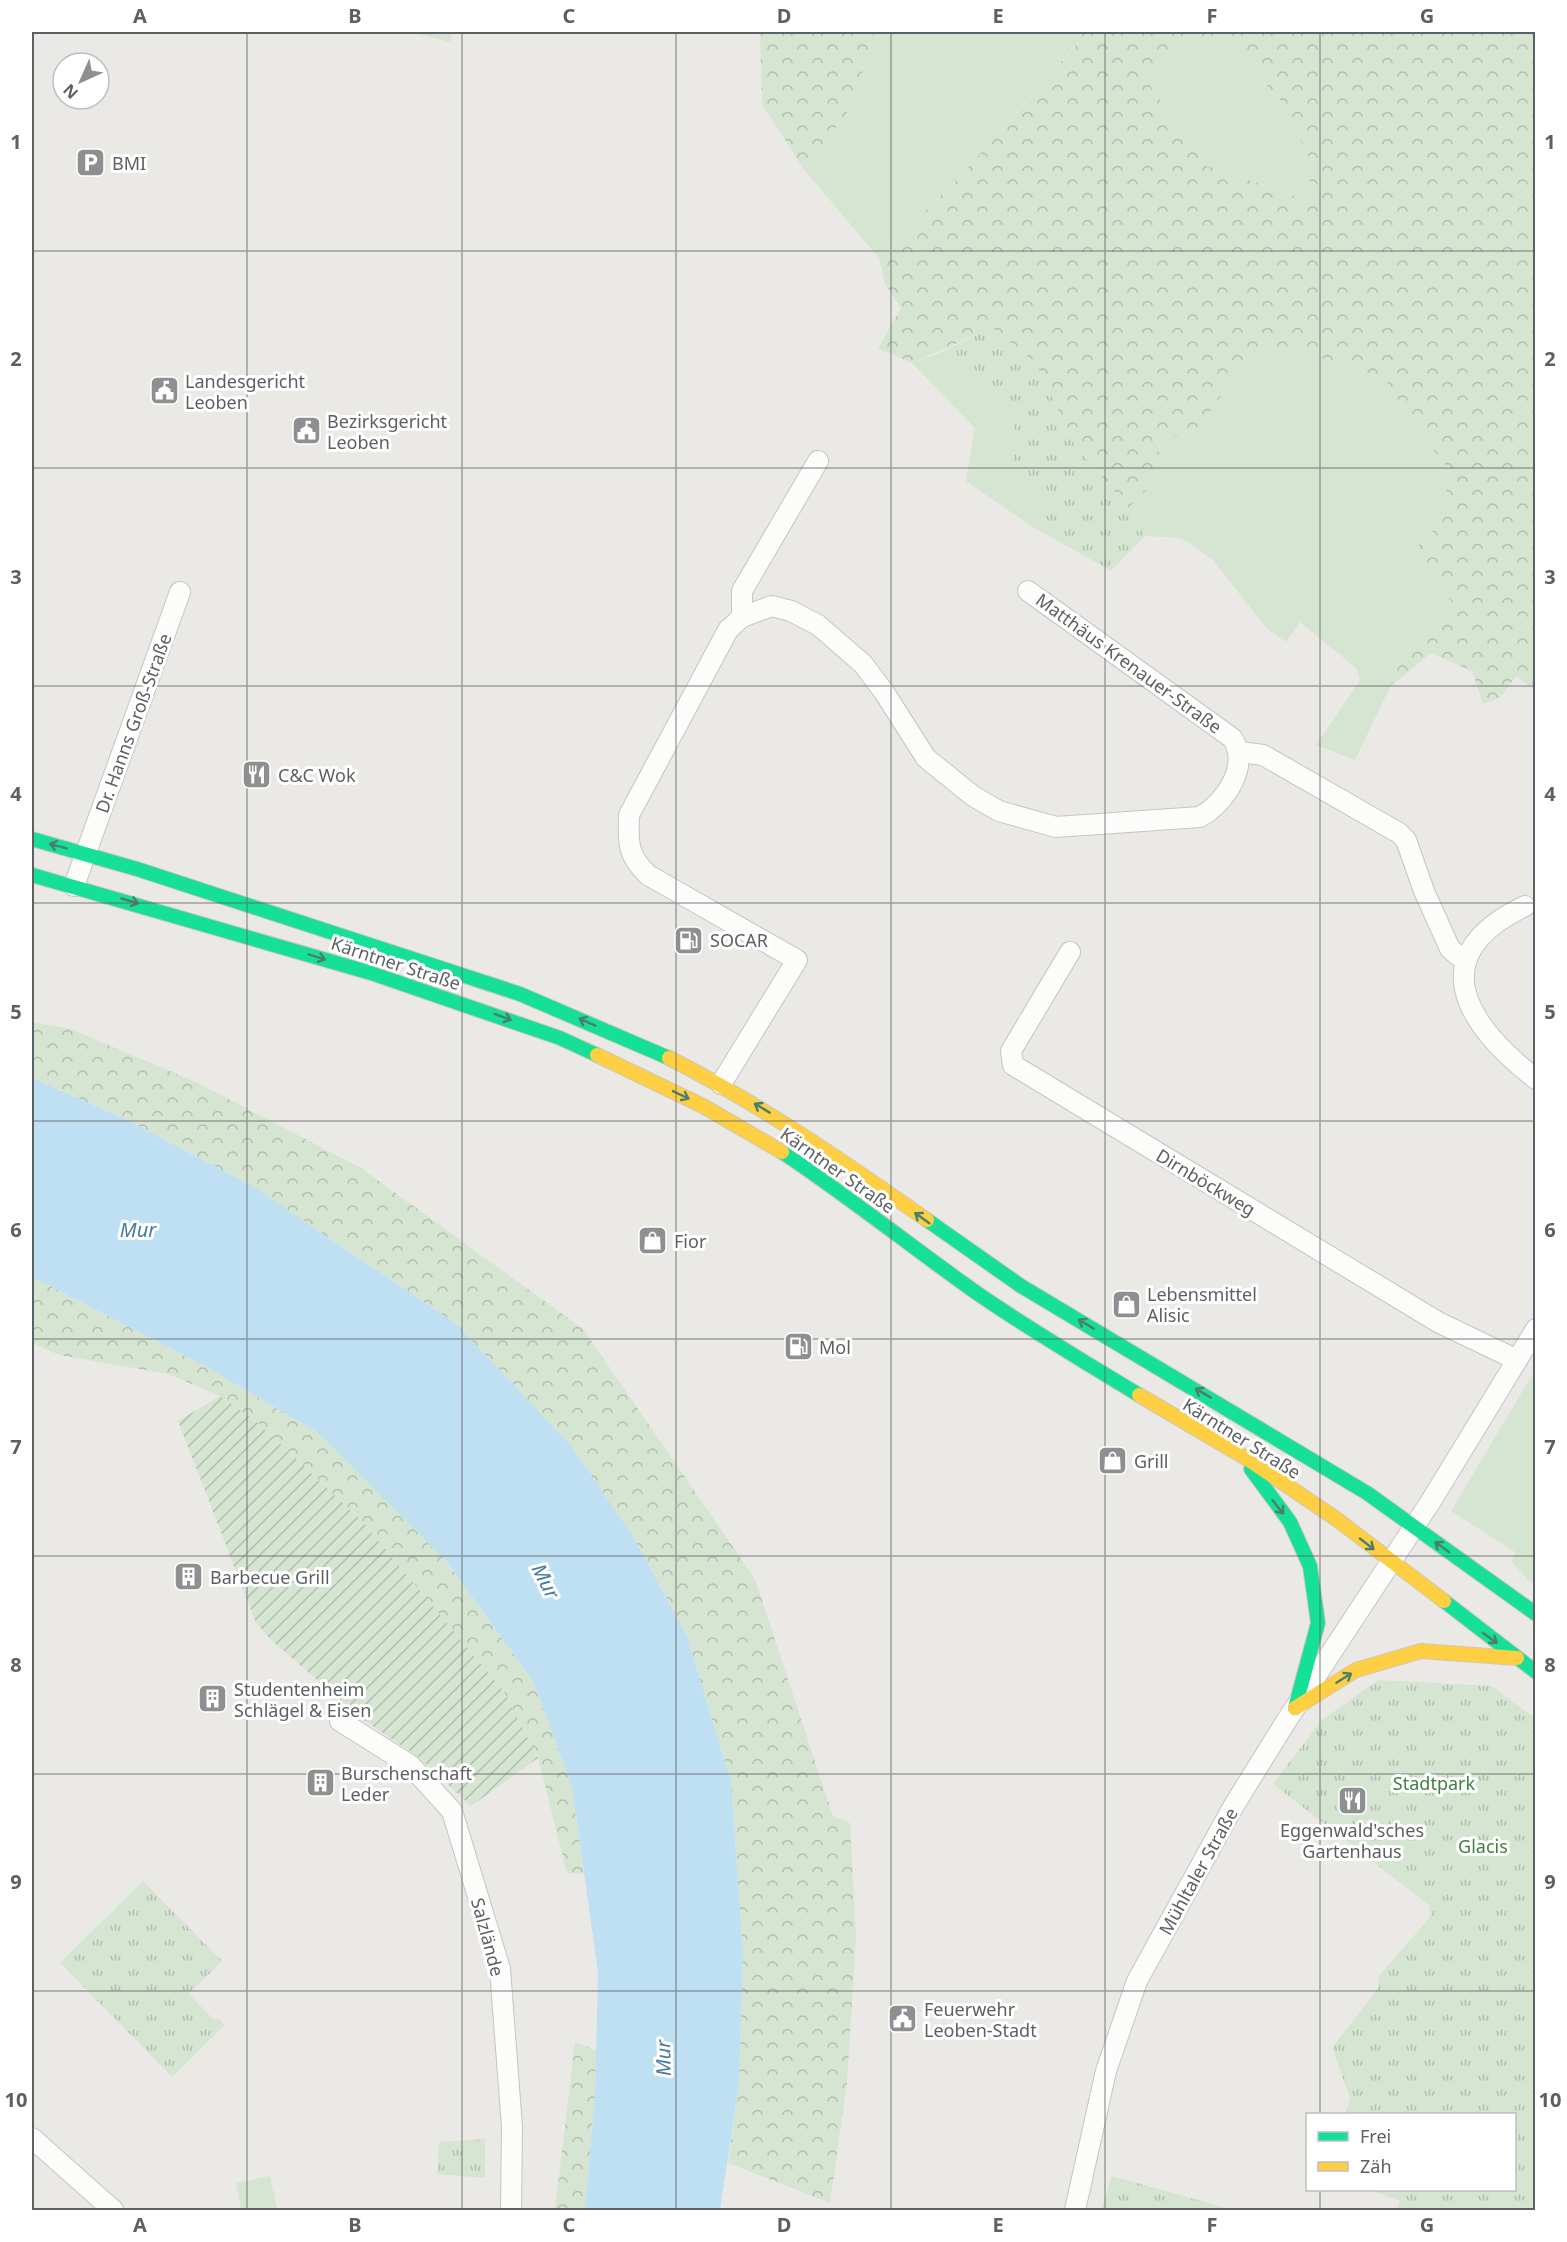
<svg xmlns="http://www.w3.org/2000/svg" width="1567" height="2242" viewBox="0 0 1567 2242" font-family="'Noto Sans',sans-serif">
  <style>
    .grass { fill: #d6e5d2 }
    .forest { fill: url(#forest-crowns); fill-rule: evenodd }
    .park { fill: url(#park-tufts) }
    .garden { fill: url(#garden-furrows) }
    .water { fill: #bee0f2 }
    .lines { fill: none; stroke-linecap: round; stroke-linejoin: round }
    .street-casing { stroke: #c5c5c6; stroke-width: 22 }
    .fast-casing { stroke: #d1c7b6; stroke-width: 16 }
    .slow-casing { stroke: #d1c7b6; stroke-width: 16 }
    .street { stroke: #fcfcfb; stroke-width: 20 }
    .fast { stroke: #16e098; stroke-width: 14 }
    .slow { stroke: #ffcf43; stroke-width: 14 }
    .oneway { stroke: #4a7f70 }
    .grid { fill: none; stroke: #5c5f63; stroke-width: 1.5; stroke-opacity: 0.55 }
    .labels { text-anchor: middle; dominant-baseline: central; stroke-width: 6; stroke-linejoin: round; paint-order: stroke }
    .poi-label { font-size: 18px; fill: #5c5f63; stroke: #fff; text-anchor: start }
    .street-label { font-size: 18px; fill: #5c5f63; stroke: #fff }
    .park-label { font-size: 18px; fill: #40813d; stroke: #fff }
    .water-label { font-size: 20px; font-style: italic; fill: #467a9f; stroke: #fff }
    .neatline { fill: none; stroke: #5c5f63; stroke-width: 2 }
    .grid-label { font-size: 20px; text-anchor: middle; font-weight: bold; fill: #5c5f63 }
  </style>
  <defs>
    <pattern id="forest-crowns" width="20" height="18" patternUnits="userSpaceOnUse" patternTransform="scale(1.5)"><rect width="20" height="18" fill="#d6e5d2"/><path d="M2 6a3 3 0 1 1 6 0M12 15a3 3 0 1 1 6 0" fill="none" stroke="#b1bdae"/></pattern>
    <pattern id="park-tufts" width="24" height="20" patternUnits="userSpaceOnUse" patternTransform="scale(1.5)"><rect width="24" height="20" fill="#d6e5d2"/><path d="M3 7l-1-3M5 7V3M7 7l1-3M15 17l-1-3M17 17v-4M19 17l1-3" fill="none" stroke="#b1bdae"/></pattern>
    <pattern id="garden-furrows" width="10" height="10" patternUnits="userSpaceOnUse" patternTransform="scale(1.5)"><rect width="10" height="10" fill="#d6e5d2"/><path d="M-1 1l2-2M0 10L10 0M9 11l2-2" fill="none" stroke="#b1bdae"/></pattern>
  </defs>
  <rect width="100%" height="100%" fill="#ebe9e6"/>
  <path class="grass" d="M 410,32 L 453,32 L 450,42 Z
    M 874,32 L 1078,32 L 1079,41 L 964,172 L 879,258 L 805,171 L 853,104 Z
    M 1181,39 L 1230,44 L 1282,102 L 1314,168 L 1304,199 L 1206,166 L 1141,74 Z
    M 1275,348 L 1352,365 L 1388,383 L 1412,422 L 1450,471 L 1442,522 L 1412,552 L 1453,602 L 1402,656 L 1390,687 L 1355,760 L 1316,745 L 1360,680 L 1357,669 L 1300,622 L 1286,642 L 1266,628 L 1213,560 L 1181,538 L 1145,536 L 1128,508 L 1156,481 L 1160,441 L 1199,429 L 1228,385 Z
    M 941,352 L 993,393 L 1019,435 L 1010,474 L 1046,500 L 1031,526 L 966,481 L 975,428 L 912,363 Z
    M 1535,1370 L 1535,1583 L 1529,1581 L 1512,1562 L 1515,1552 L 1451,1511 Z
    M 270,2176 L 277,2210 L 241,2210 L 236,2183 Z"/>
  <path class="forest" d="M 760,32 L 874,32 L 853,104 L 805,171 L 762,104 Z
    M 1078,32 L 1535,32 L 1535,690 L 1516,676 L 1500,698 L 1483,704 L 1472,671 L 1431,653 L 1390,687 L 1402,656 L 1452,602 L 1412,552 L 1442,522 L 1450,471 L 1412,422 L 1388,383 L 1352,365 L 1275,348 L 1228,385 L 1199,429 L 1160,442 L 1156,481 L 1128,508 L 1075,445 L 1035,362 L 992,328 L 912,363 L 878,348 L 901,308 L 885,284 L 879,258 L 964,172 L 1079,42 ZM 1181,39 L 1230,44 L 1282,102 L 1314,168 L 1304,199 L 1206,166 L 1142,74 Z
    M 32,1022 L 71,1029 L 198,1083 L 361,1168 L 583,1329 L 755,1579 L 833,1816 L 850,1823 L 856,1937 L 847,2083 L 830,2203 L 728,2163 L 739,2085 L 743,1954 L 731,1782 L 687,1636 L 634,1538 L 572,1448 L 455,1323 L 252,1186 L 127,1120 L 32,1078 Z
    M 32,1277 L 207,1367 L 318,1433 L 447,1562 L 533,1681 L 572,1786 L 584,1874 L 567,1873 L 538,1758 L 504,1692 L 362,1521 L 258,1423 L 220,1396 L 168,1374 L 59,1355 L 32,1343 Z
    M 575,2042 L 596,2050 L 595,2096 L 585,2210 L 555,2210 Z"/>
  <path class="park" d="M 992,328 L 1035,362 L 1075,445 L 1128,508 L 1145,536 L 1111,571 L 1031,526 L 1045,500 L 1009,474 L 1019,435 L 993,393 L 941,352 Z
    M 1378,1680 L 1491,1686 L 1535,1718 L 1536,1887 L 1532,1891 L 1536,1895 L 1535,2210 L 1397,2210 L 1400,2201 L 1370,2190 L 1514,2190 L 1514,2114 L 1345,2114 L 1350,2098 L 1332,2048 L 1378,1988 L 1379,1976 L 1431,1916 L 1430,1906 L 1273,1784 L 1321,1721 Z
    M 143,1881 L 222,1961 L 189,1994 L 214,2020 L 218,2018 L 225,2025 L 172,2077 L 60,1963 Z
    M 485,2139 L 485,2178 L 437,2174 L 439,2142 Z
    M 1112,2176 L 1233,2210 L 1101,2210 Z"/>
  <path class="garden" d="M 220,1396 L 258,1423 L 362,1521 L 504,1692 L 538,1758 L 471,1806 L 417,1756 L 362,1719 L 271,1640 L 256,1623 L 178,1421 Z"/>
  <path class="water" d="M 32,1078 L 127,1120 L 252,1186 L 455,1323 L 572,1447 L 634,1538 L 687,1636 L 731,1782 L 743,1954 L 739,2085 L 720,2210 L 585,2210 L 595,2096 L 598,1972 L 572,1786 L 533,1681 L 447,1562 L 318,1433 L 207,1367 L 32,1277 Z"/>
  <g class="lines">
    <defs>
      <path id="street" d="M 742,617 L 772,606 L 791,611 L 818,625 L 863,664 L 884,692 L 926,758 L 973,796 L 999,811 L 1056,827 L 1200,817 C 1225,803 1251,765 1232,738 L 1028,591
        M 1240,752 L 1263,755 L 1399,833 L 1406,840 L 1424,891 L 1450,949 L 1465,961
        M 74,886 L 180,592
        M 1525,906 C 1422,955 1465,1024 1536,1079
        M 1070,952 L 1011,1051 L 1013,1065 L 1438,1322 L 1515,1359
        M 721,1084 L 797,960 L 648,875 C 627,855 628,842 629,815 L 728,630 L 742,617 L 742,591 L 818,461
        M 340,1721 L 410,1765 L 452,1811 L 500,1969 L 512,2127 L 511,2210
        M 32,2138 L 113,2210
        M 1075,2210 L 1106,2071 L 1137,1981 L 1233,1807 L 1285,1723 L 1431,1501 L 1536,1329"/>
      <path id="fast" d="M 32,839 L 137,869 L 520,994 L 669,1058
        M 32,875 L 371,973 L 560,1038 L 597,1055
        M 782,1152 C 848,1196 909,1245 974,1291 C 1027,1328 1083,1361 1139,1395
        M 927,1220 L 1021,1286 L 1367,1493 L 1536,1614
        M 1251,1469 L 1290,1522 L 1310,1566 L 1318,1623 L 1295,1708
        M 1444,1601 L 1536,1672"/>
      <path id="slow" d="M 597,1055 L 703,1106 L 782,1152
        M 669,1058 C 760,1104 844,1162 927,1220
        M 1139,1395 L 1246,1458 L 1335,1518 L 1444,1601
        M 1295,1708 L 1356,1670 L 1421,1651 L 1517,1658"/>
    </defs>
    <use href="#street" class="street-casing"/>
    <use href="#fast" class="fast-casing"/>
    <use href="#slow" class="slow-casing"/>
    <use href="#street" class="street"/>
    <use href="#fast" class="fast"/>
    <use href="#slow" class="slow"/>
  </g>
  <defs><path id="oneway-shaft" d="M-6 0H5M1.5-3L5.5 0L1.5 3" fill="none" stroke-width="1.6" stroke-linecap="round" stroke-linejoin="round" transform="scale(1.5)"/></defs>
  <g class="oneway">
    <use href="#oneway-shaft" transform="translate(58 846) rotate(-165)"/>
    <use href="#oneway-shaft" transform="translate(130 901) rotate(16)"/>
    <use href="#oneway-shaft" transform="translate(317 957) rotate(17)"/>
    <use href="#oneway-shaft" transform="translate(503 1017) rotate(20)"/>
    <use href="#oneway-shaft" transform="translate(587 1022) rotate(-156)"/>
    <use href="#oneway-shaft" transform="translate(681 1095) rotate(26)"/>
    <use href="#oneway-shaft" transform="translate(762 1108) rotate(-149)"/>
    <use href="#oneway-shaft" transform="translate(922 1218) rotate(-144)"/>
    <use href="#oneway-shaft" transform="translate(1086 1324) rotate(-149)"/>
    <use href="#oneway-shaft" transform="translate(1203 1393) rotate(-149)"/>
    <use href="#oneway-shaft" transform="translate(1278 1507) rotate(52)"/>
    <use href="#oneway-shaft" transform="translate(1367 1544) rotate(38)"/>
    <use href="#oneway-shaft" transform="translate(1442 1547) rotate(-144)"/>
    <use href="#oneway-shaft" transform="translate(1490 1638) rotate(36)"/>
    <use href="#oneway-shaft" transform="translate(1344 1678) rotate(-32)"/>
  </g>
  <path class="grid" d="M 247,32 L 247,2210M 462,32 L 462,2210M 676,32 L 676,2210M 891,32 L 891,2210M 1105,32 L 1105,2210M 1320,32 L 1320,2114M 32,251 L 1536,251M 32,468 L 1536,468M 32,686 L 1536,686M 32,903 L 1536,903M 32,1121 L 1536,1121M 32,1339 L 1536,1339M 32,1556 L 1536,1556M 32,1774 L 1536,1774M 32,1991 L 1536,1991M 1320,2190 L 1320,2210"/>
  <defs>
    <symbol id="parking-square" viewBox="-11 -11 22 22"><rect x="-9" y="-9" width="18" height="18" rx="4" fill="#8e8f91" stroke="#fff"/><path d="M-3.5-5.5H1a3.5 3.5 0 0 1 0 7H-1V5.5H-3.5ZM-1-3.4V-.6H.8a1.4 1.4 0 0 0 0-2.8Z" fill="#fff"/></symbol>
    <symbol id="civic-square" viewBox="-11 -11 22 22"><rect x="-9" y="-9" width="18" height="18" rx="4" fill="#8e8f91" stroke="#fff"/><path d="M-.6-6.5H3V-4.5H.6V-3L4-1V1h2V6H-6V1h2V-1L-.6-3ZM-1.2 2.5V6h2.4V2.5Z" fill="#fff"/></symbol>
    <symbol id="restaurant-square" viewBox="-11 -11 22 22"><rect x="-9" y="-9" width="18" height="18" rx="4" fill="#8e8f91" stroke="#fff"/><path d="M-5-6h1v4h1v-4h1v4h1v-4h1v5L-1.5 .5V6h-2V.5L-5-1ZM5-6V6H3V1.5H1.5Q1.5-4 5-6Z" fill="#fff"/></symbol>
    <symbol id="fuel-square" viewBox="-11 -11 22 22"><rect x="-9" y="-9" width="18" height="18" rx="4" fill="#8e8f91" stroke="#fff"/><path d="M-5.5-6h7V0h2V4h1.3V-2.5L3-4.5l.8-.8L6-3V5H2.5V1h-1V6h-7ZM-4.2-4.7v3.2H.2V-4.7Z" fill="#fff"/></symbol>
    <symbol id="shop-square" viewBox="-11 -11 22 22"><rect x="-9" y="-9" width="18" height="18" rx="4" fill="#8e8f91" stroke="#fff"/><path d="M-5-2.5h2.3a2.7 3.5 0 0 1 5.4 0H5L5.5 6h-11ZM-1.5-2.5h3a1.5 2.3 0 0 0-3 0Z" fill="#fff"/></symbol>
    <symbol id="building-square" viewBox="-11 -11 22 22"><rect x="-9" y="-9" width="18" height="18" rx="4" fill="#8e8f91" stroke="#fff"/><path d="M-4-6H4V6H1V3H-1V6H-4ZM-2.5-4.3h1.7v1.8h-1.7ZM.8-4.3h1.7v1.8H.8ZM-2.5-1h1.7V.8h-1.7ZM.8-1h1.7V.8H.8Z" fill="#fff"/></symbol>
  </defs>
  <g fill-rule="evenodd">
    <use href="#parking-square" x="74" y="146" width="33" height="33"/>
    <use href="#civic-square" x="148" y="374" width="33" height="33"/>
    <use href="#civic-square" x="290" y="414" width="33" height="33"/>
    <use href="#restaurant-square" x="240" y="758" width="33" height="33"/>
    <use href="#fuel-square" x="672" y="924" width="33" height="33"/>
    <use href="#shop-square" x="636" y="1224" width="33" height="33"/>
    <use href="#shop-square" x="1110" y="1288" width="33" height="33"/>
    <use href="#fuel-square" x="782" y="1330" width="33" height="33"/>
    <use href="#shop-square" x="1096" y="1444" width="33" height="33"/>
    <use href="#building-square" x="172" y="1560" width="33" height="33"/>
    <use href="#building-square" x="196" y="1682" width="33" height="33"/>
    <use href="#building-square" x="304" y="1766" width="33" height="33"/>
    <use href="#restaurant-square" x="1336" y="1784" width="33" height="33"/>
    <use href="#civic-square" x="886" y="2002" width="33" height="33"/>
  </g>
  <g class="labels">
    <g class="poi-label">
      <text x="112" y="163">BMI</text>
      <text x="185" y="381">Landesgericht<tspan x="185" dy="21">Leoben</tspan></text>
      <text x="327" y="421">Bezirksgericht<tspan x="327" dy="21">Leoben</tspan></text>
      <text x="278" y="775">C&amp;C Wok</text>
      <text x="710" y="940">SOCAR</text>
      <text x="674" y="1241">Fior</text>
      <text x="1147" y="1294">Lebensmittel<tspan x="1147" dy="21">Alisic</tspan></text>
      <text x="819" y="1347">Mol</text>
      <text x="1134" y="1461">Grill</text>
      <text x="210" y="1577">Barbecue Grill</text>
      <text x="234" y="1689">Studentenheim<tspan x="234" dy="21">Schlägel &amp; Eisen</tspan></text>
      <text x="341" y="1773">Burschenschaft<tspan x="341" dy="21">Leder</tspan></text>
      <text x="1352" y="1830" text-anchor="middle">Eggenwald'sches<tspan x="1352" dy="21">Gartenhaus</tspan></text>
      <text x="924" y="2009">Feuerwehr<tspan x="924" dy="21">Leoben-Stadt</tspan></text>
    </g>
    <g class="street-label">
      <text transform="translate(1129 663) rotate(36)">Matthäus Krenauer-Straße</text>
      <text transform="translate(133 723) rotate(-70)">Dr. Hanns Groß-Straße</text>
      <text transform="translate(396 963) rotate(18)">Kärntner Straße</text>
      <text transform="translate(838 1170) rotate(35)">Kärntner Straße</text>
      <text transform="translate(1206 1182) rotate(31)">Dirnböckweg</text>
      <text transform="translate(1242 1438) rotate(32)">Kärntner Straße</text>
      <text transform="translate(1198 1871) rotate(-61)">Mühltaler Straße</text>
      <text transform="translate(488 1937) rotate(75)">Salzlände</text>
    </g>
    <g class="park-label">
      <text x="1434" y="1783">Stadtpark</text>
      <text x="1483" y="1846">Glacis</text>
    </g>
    <g class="water-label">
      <text x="138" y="1229">Mur</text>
      <text transform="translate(546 1581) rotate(63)">Mur</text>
      <text transform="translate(663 2058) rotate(-91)">Mur</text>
    </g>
  </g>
  <rect width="1567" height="2242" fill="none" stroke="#ffffff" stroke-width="66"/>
  <rect x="1306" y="2113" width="210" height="78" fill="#ffffff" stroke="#bebfc1" stroke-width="1.5"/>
  <rect x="1318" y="2132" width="30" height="9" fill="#16e098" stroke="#bebfc1" stroke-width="1.5"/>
  <text x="1360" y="2143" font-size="18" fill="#5c5f63">Frei</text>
  <rect x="1318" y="2162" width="30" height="9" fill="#ffcf43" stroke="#bebfc1" stroke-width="1.5"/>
  <text x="1360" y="2173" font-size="18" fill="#5c5f63">Zäh</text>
  <g transform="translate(81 81) rotate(225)"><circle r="28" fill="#ffffff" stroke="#bebfc1" stroke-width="1.5"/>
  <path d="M0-4.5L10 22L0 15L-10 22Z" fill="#8e8f91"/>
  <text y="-9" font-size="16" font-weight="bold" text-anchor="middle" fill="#5c5f63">N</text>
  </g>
  <rect x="33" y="33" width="1501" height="2176" class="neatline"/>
  <g class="grid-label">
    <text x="140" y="23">A</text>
    <text x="355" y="23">B</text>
    <text x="569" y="23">C</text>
    <text x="784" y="23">D</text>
    <text x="998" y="23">E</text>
    <text x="1212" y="23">F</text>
    <text x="1427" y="23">G</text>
    <text x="16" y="149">1</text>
    <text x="1550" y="149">1</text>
    <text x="16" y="366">2</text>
    <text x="1550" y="366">2</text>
    <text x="16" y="584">3</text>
    <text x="1550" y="584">3</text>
    <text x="16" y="801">4</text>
    <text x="1550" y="801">4</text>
    <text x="16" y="1019">5</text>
    <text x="1550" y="1019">5</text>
    <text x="16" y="1237">6</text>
    <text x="1550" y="1237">6</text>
    <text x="16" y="1454">7</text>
    <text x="1550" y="1454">7</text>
    <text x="16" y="1672">8</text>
    <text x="1550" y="1672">8</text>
    <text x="16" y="1889">9</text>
    <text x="1550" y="1889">9</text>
    <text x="16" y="2107">10</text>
    <text x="1550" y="2107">10</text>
    <text x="140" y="2232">A</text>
    <text x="355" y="2232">B</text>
    <text x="569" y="2232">C</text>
    <text x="784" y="2232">D</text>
    <text x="998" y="2232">E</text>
    <text x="1212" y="2232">F</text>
    <text x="1427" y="2232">G</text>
  </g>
</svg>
